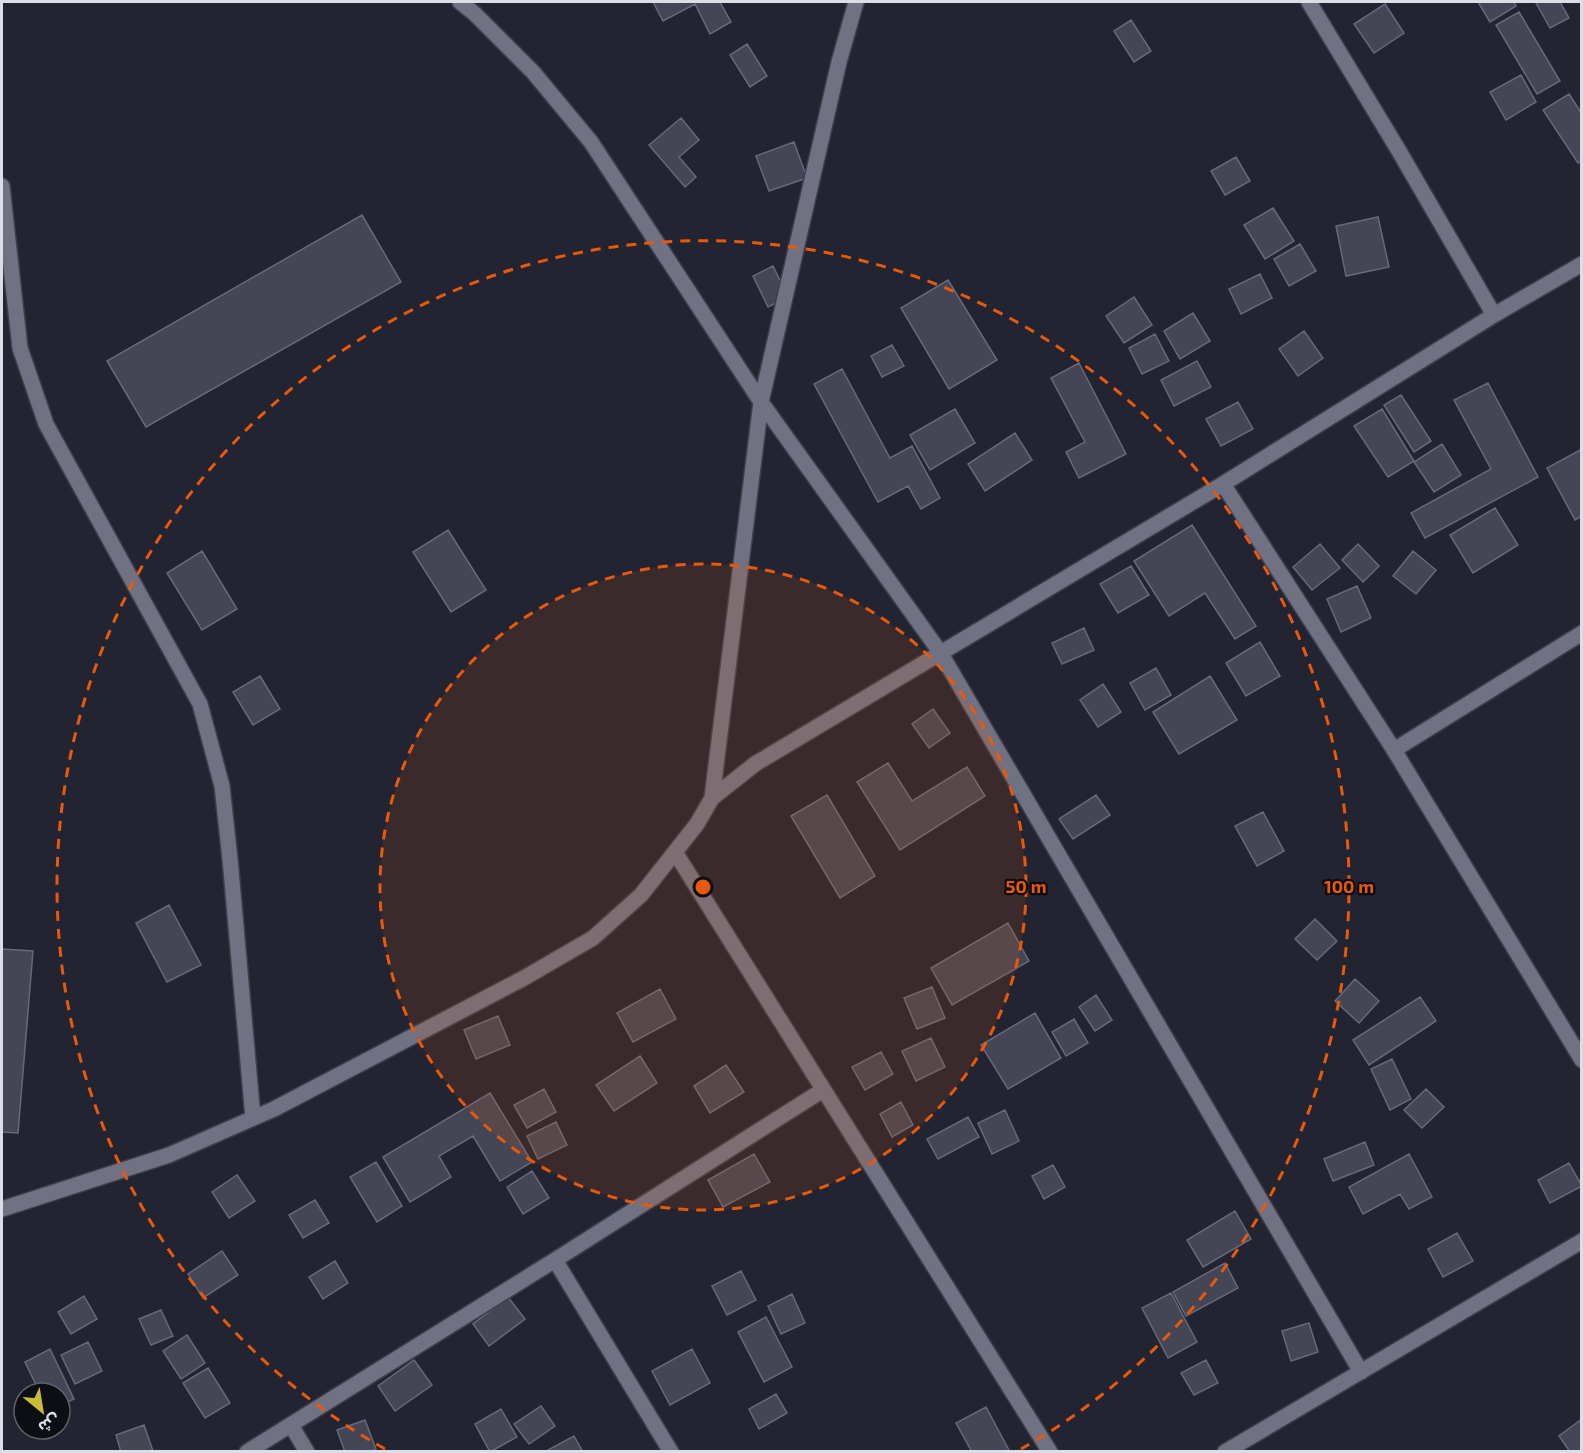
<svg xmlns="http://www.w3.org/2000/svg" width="1583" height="1453" viewBox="0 0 1583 1453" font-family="'Exo 2','Noto Sans Arabic',sans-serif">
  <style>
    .building { fill: #454655; stroke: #676879; stroke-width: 1.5 }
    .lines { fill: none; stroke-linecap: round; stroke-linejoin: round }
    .minor-casing { stroke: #3e3f4a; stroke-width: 18 }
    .minor { stroke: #707182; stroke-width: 15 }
    .ring { fill: none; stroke: #e8590c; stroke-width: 3; stroke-dasharray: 10 8 }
    .centre { fill: #e8590c; stroke: #0d0e14; stroke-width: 3 }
    .ring-label { font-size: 18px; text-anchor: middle; font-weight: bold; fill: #e8590c; stroke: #0d0e14; stroke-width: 4.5; stroke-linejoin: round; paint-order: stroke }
  </style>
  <rect width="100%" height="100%" fill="#232432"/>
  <path class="building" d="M 653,2 L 720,2 L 731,22 L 710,34 L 695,4 L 663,21 Z
    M 1478,2 L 1514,2 L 1516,6 L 1490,22 Z
    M 1539,2 L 1560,2 L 1569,18 L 1550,28 L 1536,3 Z
    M 1385,4 L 1404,33 L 1374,53 L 1354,24 Z
    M 1519,12 L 1560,81 L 1537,94 L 1496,25 Z
    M 1131,20 L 1151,51 L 1134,62 L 1114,31 Z
    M 747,44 L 767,76 L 750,87 L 730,55 Z
    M 1521,75 L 1536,102 L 1506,120 L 1490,92 Z
    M 1569,94 L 1582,114 L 1582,161 L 1578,163 L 1543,110 Z
    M 681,118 L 699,140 L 679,157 L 696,177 L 685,187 L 649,145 Z
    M 794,142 L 807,178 L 769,191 L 756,156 Z
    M 1236,157 L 1250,181 L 1225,195 L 1211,171 Z
    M 1273,208 L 1294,241 L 1265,259 L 1244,225 Z
    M 362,215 L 401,282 L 146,427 L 107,361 Z
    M 1378,217 L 1389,267 L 1346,276 L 1336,226 Z
    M 1300,244 L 1316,271 L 1289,286 L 1274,259 Z
    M 773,266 L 788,297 L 768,307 L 753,276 Z
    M 1260,274 L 1272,298 L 1241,314 L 1229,289 Z
    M 948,280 L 997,360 L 949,389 L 901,308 Z
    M 1134,297 L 1152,325 L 1124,343 L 1106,316 Z
    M 1193,313 L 1210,341 L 1180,359 L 1164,331 Z
    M 1304,331 L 1323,358 L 1298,376 L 1279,349 Z
    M 1155,334 L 1169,361 L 1142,374 L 1129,348 Z
    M 892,345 L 904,366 L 882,377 L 871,356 Z
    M 1197,361 L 1211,387 L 1174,406 L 1161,380 Z
    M 1079,363 L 1126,454 L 1079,478 L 1066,452 L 1085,442 L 1051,378 Z
    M 842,369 L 890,458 L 912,446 L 940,498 L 921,509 L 908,486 L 878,502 L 814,384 Z
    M 1488,383 L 1538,477 L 1425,538 L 1411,513 L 1491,469 L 1454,400 Z
    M 1401,395 L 1431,441 L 1414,452 L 1384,405 Z
    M 1238,402 L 1253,429 L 1221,446 L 1206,419 Z
    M 955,409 L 975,443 L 930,470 L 910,435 Z
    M 1382,409 L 1414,461 L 1388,477 L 1354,426 Z
    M 1015,433 L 1032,460 L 985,491 L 968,464 Z
    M 1442,444 L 1461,475 L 1434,492 L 1414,462 Z
    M 1582,449 L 1582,516 L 1575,520 L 1547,468 Z
    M 1495,508 L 1518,545 L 1473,573 L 1450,535 Z
    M 1192,525 L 1256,626 L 1235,639 L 1205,593 L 1169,616 L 1134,561 Z
    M 448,530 L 486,590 L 451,612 L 413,552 Z
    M 1320,544 L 1340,568 L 1312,590 L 1293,567 Z
    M 1358,544 L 1379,566 L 1363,582 L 1342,560 Z
    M 202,551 L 237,609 L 202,630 L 167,573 Z
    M 1413,551 L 1436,570 L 1416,594 L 1393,576 Z
    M 1131,566 L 1149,595 L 1118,613 L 1100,584 Z
    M 1357,586 L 1371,618 L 1341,632 L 1327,599 Z
    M 1084,628 L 1094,650 L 1062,664 L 1052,643 Z
    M 1260,642 L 1280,676 L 1246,696 L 1226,663 Z
    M 1156,668 L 1171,695 L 1145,710 L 1130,683 Z
    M 260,676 L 280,709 L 253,725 L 233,692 Z
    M 1210,676 L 1237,720 L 1179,754 L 1153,712 Z
    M 1103,684 L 1121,712 L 1098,727 L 1080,700 Z
    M 933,709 L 950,733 L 929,748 L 912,724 Z
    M 888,763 L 912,801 L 967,767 L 985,796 L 900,850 L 857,782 Z
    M 827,795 L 875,876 L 840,898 L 791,816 Z
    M 1096,795 L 1110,815 L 1073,839 L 1059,819 Z
    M 1263,812 L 1284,851 L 1257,866 L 1235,826 Z
    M 169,905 L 201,965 L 167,982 L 136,923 Z
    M 1315,919 L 1337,941 L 1317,960 L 1295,939 Z
    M 1008,923 L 1029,961 L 952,1005 L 931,968 Z
    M 2,949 L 33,951 L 18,1133 L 2,1132 Z
    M 1355,979 L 1379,1001 L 1359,1023 L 1335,1001 Z
    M 932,987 L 945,1018 L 917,1029 L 904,998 Z
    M 660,989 L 676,1019 L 633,1042 L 617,1013 Z
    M 1096,995 L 1112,1020 L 1095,1031 L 1079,1007 Z
    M 1420,997 L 1436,1021 L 1369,1065 L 1353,1040 Z
    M 1035,1013 L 1061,1058 L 1008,1089 L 981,1045 Z
    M 498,1016 L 510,1045 L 476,1059 L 464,1030 Z
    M 1074,1019 L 1088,1043 L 1066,1056 L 1052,1032 Z
    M 931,1038 L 945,1067 L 916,1081 L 902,1051 Z
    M 881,1052 L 893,1074 L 865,1090 L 852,1067 Z
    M 640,1056 L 657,1083 L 614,1111 L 596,1085 Z
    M 1392,1059 L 1411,1099 L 1390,1110 L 1371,1069 Z
    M 726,1065 L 744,1092 L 710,1113 L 694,1086 Z
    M 544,1089 L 556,1112 L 527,1128 L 514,1105 Z
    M 1426,1089 L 1444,1107 L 1422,1128 L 1404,1110 Z
    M 490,1093 L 532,1162 L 500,1181 L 473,1136 L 439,1156 L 451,1177 L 410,1202 L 383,1157 Z
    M 901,1102 L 913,1125 L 892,1137 L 880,1114 Z
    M 1005,1110 L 1019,1141 L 992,1154 L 978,1123 Z
    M 968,1117 L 979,1137 L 938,1159 L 927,1139 Z
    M 556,1122 L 567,1145 L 538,1159 L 527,1136 Z
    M 1365,1142 L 1374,1165 L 1333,1181 L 1324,1159 Z
    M 754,1154 L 770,1182 L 723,1207 L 708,1180 Z
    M 1409,1154 L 1432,1197 L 1409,1209 L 1400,1194 L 1363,1214 L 1349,1187 Z
    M 376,1162 L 402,1206 L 377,1222 L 350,1177 Z
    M 1569,1163 L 1582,1186 L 1550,1203 L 1538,1180 Z
    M 1053,1165 L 1065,1187 L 1044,1199 L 1032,1176 Z
    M 532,1171 L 549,1198 L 523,1214 L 507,1187 Z
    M 237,1175 L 255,1201 L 229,1218 L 212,1192 Z
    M 315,1200 L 329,1223 L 303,1238 L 289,1215 Z
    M 1235,1211 L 1251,1239 L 1203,1267 L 1187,1240 Z
    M 1457,1233 L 1473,1261 L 1443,1277 L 1428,1249 Z
    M 222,1251 L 238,1275 L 203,1298 L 188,1274 Z
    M 335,1261 L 348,1283 L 323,1299 L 309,1277 Z
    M 1225,1263 L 1238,1288 L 1186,1316 L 1173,1292 Z
    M 741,1271 L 756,1300 L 727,1315 L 712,1286 Z
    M 1171,1293 L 1197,1342 L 1168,1358 L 1142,1308 Z
    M 792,1294 L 805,1323 L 781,1334 L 768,1306 Z
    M 84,1296 L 97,1319 L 71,1334 L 58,1312 Z
    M 508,1297 L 525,1319 L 489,1346 L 473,1324 Z
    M 161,1310 L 173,1336 L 151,1345 L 139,1319 Z
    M 766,1317 L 792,1367 L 764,1382 L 738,1332 Z
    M 1309,1323 L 1318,1352 L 1291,1361 L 1282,1331 Z
    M 187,1335 L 205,1363 L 181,1379 L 163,1351 Z
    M 88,1342 L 102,1371 L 75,1384 L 61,1355 Z
    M 50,1349 L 74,1399 L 60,1406 L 60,1393 L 40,1393 L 25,1362 Z
    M 692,1349 L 710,1383 L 670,1405 L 652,1371 Z
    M 414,1360 L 432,1385 L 395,1411 L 378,1386 Z
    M 1206,1360 L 1218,1383 L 1194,1395 L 1181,1373 Z
    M 208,1368 L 230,1403 L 205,1418 L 183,1383 Z
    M 776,1394 L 787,1413 L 759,1429 L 749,1409 Z
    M 541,1406 L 555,1426 L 529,1444 L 514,1424 Z
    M 986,1407 L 1010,1452 L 972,1452 L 956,1423 Z
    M 501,1409 L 517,1437 L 490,1452 L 475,1424 Z
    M 1582,1419 L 1582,1452 L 1570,1452 L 1559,1436 Z
    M 365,1420 L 376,1449 L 370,1452 L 345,1452 L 337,1430 Z
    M 144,1425 L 153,1451 L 121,1452 L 116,1435 Z
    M 574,1436 L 583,1452 L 549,1452 L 548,1450 Z"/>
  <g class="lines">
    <defs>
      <path id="minor" d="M 460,2 L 475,14 L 533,72 L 591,142 L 761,402 L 940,652 L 1361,1372
        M 1309,2 L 1399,151 L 1494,315
        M 2,186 L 20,348 L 46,424 L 200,704 L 222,786 L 230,859 L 253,1118
        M 1223,484 L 1394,750 L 1582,1060
        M 1394,750 L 1582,633
        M 712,798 L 761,402 L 839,62 L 856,2
        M 675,852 L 1050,1452
        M 2,1209 L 169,1155 L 274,1109 L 524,978 L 593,938 L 641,895 L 697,824 L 712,798 L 755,764 L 1223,484 L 1494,315 L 1582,264
        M 555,1260 L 671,1452
        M 291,1425 L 307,1452
        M 247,1452 L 555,1260 L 823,1090
        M 1225,1452 L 1582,1241"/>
    </defs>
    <use href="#minor" class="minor-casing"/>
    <use href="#minor" class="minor"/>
  </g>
  <circle cx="703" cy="887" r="323" fill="#e8590c" fill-opacity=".12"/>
  <g class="ring">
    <circle cx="703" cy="887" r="323"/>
    <path d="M385 1449A646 646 0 1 1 1021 1449"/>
  </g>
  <circle cx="703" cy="887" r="9" class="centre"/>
  <g class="ring-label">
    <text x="1026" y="893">50 m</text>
    <text x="1349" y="893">100 m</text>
  </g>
  <rect width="1583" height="1453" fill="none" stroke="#dcdde6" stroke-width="6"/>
  <g transform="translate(42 1411) rotate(150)"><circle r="28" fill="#0d0e14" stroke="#606168" stroke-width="1.5"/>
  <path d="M0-4.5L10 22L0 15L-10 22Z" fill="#caba3a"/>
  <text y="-9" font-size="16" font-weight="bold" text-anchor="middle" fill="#dcdde6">ش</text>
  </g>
</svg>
